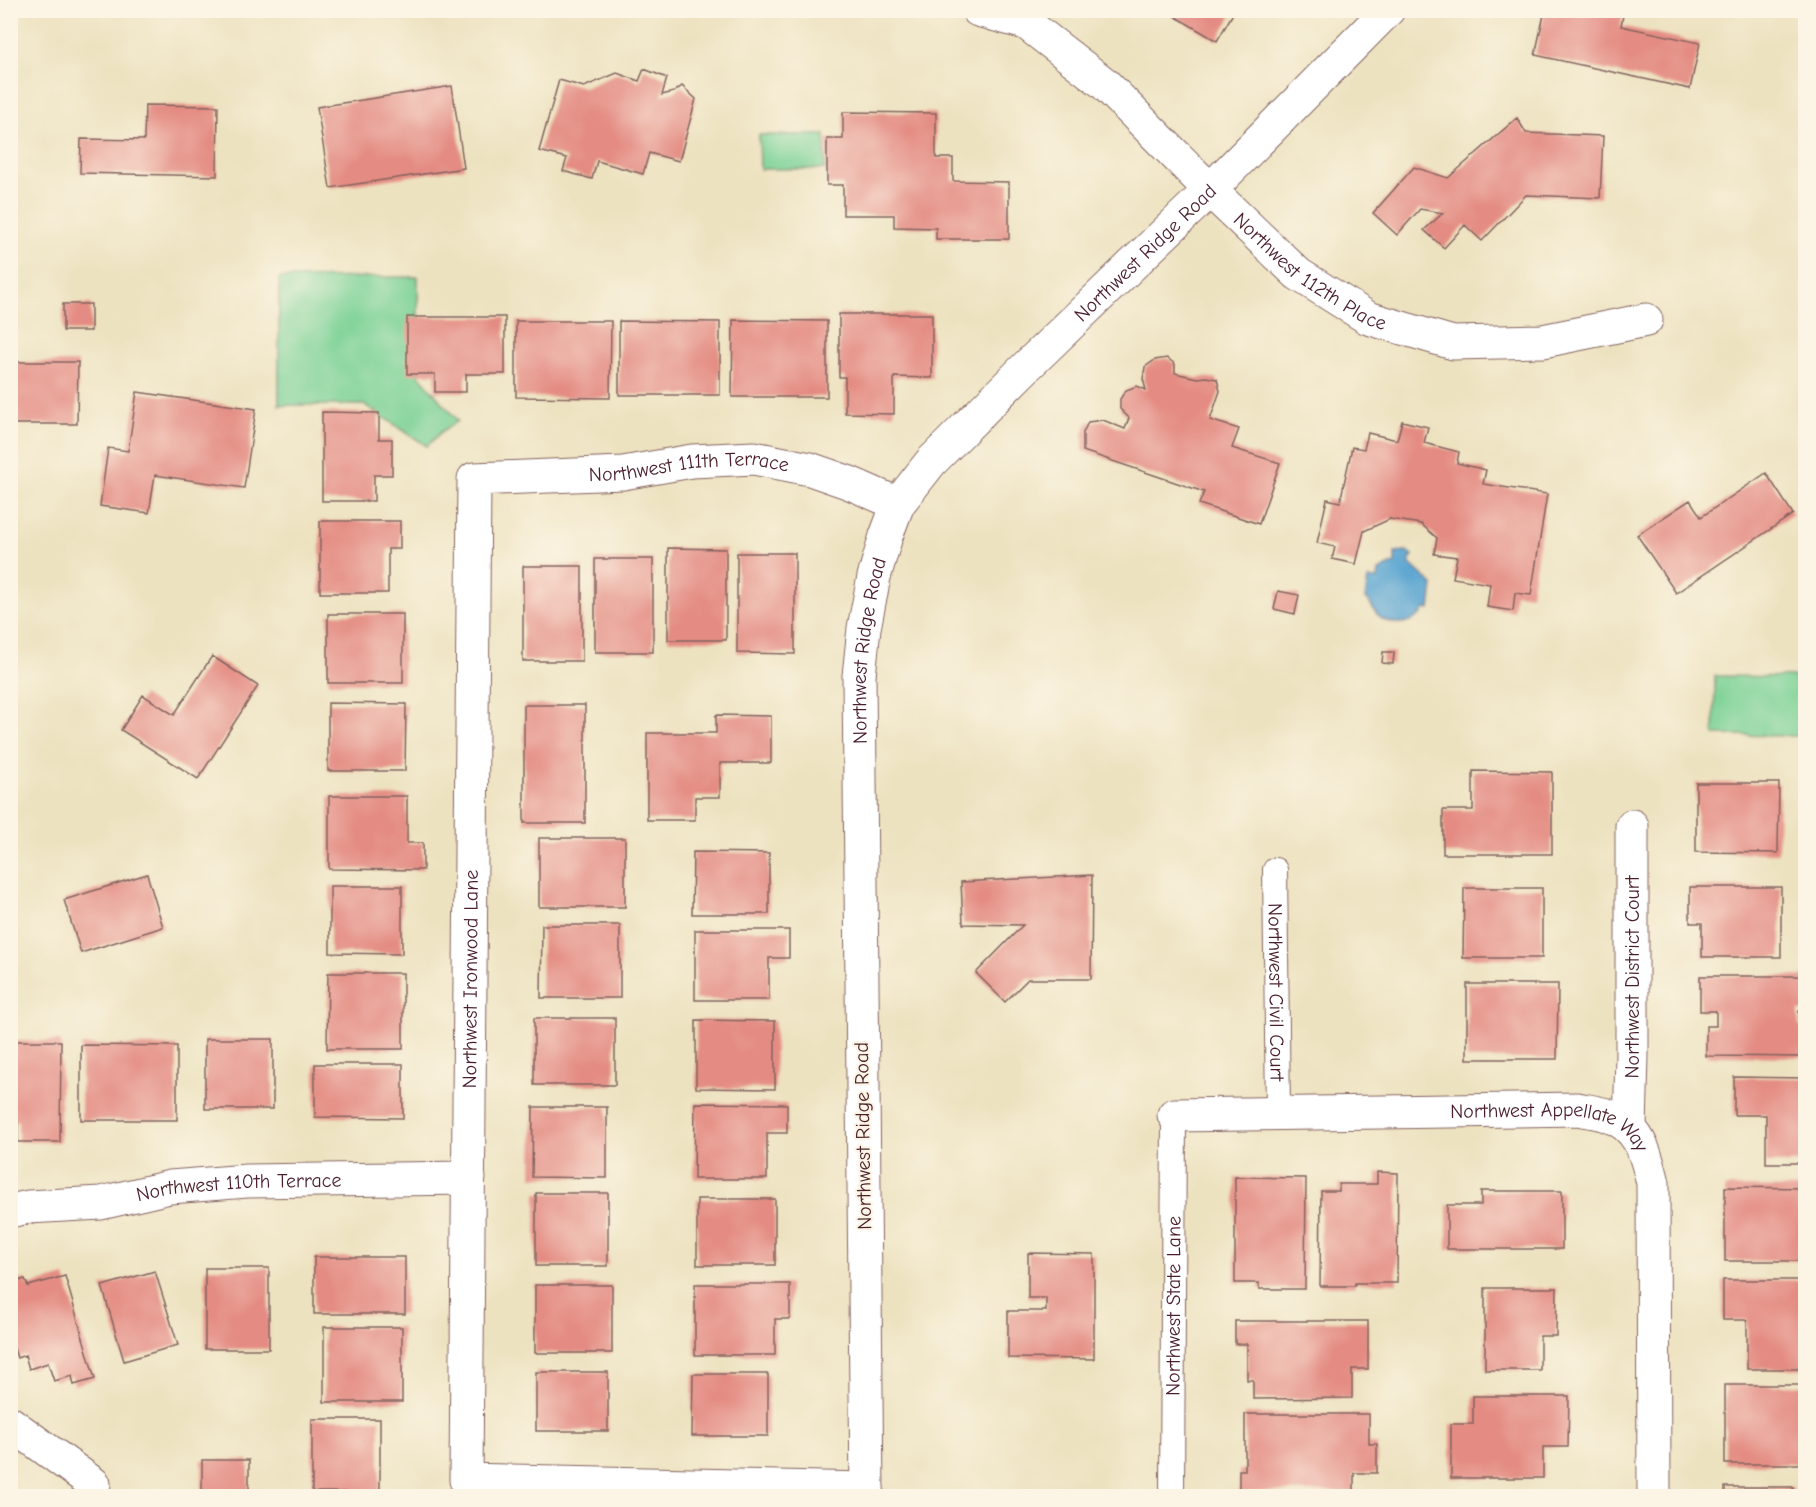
<svg xmlns="http://www.w3.org/2000/svg" width="1816" height="1507" viewBox="0 0 1816 1507" font-family="'Comic Neue',sans-serif">
  <style>
    .green { fill: #7ad195; stroke: #627860; stroke-width: 1.5 }
    .water { fill: #59a4d1; stroke: #52627e; stroke-width: 1.5 }
    .building { fill: #e48c83 }
    .lines { fill: none; stroke-linecap: round; stroke-linejoin: round }
    .lane-casing { stroke: #83635f; stroke-width: 26 }
    .street-casing { stroke: #83635f; stroke-width: 35 }
    .lane { stroke: #fff; stroke-width: 24 }
    .street { stroke: #fff; stroke-width: 33 }
    .labels { text-anchor: middle; dominant-baseline: central; stroke-width: 4.5; stroke-linejoin: round; paint-order: stroke }
    .street-label { font-size: 20px; fill: #4a1f2b; stroke: #fcf5e5 }
  </style>
  <rect width="100%" height="100%" fill="#fcf5e5"/>
  <filter id="ink" filterUnits="userSpaceOnUse"><feTurbulence type="fractalNoise" baseFrequency=".0167" numOctaves="2"/><feDisplacementMap in="SourceGraphic" scale="12" xChannelSelector="R" yChannelSelector="G"/><feConvolveMatrix kernelMatrix="1 2 1 2 8 2 1 2 1" color-interpolation-filters="sRGB"/></filter>
  <filter id="wash" filterUnits="userSpaceOnUse"><feTurbulence type="fractalNoise" baseFrequency=".008" numOctaves="4" result="noise"/><feDisplacementMap in="SourceGraphic" scale="24" xChannelSelector="R" yChannelSelector="G"/><feGaussianBlur stdDeviation="1.35" result="paint"/><feColorMatrix in="noise" values="0 0 0 0 0 0 0 0 0 0 0 0 0 0 0 0 0 1.4 0 .05"/><feComposite in="paint" operator="in"/></filter>
  <g filter="url(#wash)">
    <rect width="100%" height="100%" fill="#ede2c0"/>
    <path class="green" d="M 759,135 L 825,135 L 825,169 L 760,169 Z
      M 418,277 L 418,374 L 458,421 L 441,432 L 427,446 L 365,405 L 279,405 L 279,278 Z
      M 1715,676 L 1805,677 L 1805,736 L 1714,735 Z"/>
    <path class="water" d="M 1407,552 L 1413,555 L 1410,560 L 1410,564 L 1433,585 L 1430,610 L 1425,609 C 1417,623 1396,627 1382,619 C 1375,614 1372,607 1368,600 L 1365,599 L 1368,579 L 1378,579 L 1379,571 L 1395,563 L 1395,553 Z"/>
    <g id="blocks">
      <path class="building" d="M 1164,10 L 1235,10 L 1217,41 Z
        M 1545,10 L 1624,10 L 1621,26 L 1700,43 L 1690,89 L 1535,55 Z
        M 644,69 L 667,78 L 662,95 L 674,92 L 682,86 L 696,99 L 679,161 L 649,153 L 643,174 L 597,161 L 592,179 L 563,171 L 567,158 L 539,151 L 559,80 L 584,87 L 617,73 L 639,81 Z
        M 452,86 L 464,168 L 330,188 L 317,107 Z
        M 145,105 L 218,106 L 217,176 L 80,173 L 81,139 L 144,140 Z
        M 843,112 L 936,113 L 936,158 L 953,158 L 953,181 L 1009,182 L 1009,239 L 936,239 L 936,228 L 894,227 L 894,215 L 843,215 L 843,185 L 827,185 L 827,139 L 843,139 Z
        M 1517,118 L 1526,133 L 1603,136 L 1600,198 L 1526,195 L 1482,241 L 1465,225 L 1444,248 L 1424,230 L 1443,213 L 1420,209 L 1397,235 L 1373,213 L 1414,167 L 1448,178 Z
        M 63,304 L 91,304 L 91,331 L 63,331 Z
        M 839,314 L 932,314 L 932,378 L 894,377 L 894,414 L 845,413 L 845,377 L 839,377 Z
        M 407,317 L 505,317 L 505,374 L 466,374 L 466,392 L 435,392 L 435,374 L 407,374 Z
        M 733,320 L 827,321 L 827,397 L 732,397 Z
        M 516,321 L 611,321 L 610,398 L 516,397 Z
        M 619,321 L 720,322 L 720,395 L 619,395 Z
        M 1167,358 L 1175,364 L 1175,373 L 1197,378 L 1206,377 L 1217,379 L 1220,391 L 1210,420 L 1239,429 L 1232,448 L 1280,463 L 1259,524 L 1199,504 L 1204,492 L 1083,451 L 1083,433 L 1088,422 L 1103,420 L 1125,429 L 1129,418 L 1120,409 L 1120,399 L 1126,390 L 1137,386 L 1146,390 L 1143,379 L 1145,367 L 1155,360 Z
        M 10,362 L 78,362 L 77,424 L 10,424 Z
        M 137,392 L 256,409 L 244,488 L 155,475 L 149,513 L 100,506 L 108,448 L 128,451 Z
        M 322,412 L 379,413 L 379,439 L 392,439 L 392,475 L 374,475 L 374,501 L 322,501 Z
        M 1402,421 L 1428,427 L 1424,443 L 1459,452 L 1457,463 L 1486,470 L 1483,484 L 1547,494 L 1531,595 L 1515,593 L 1513,611 L 1487,607 L 1490,584 L 1453,578 L 1457,557 L 1434,554 L 1437,538 L 1421,524 L 1390,519 L 1364,531 L 1356,564 L 1332,559 L 1335,547 L 1317,543 L 1327,499 L 1340,502 L 1352,447 L 1364,449 L 1368,433 L 1397,440 Z
        M 1766,473 L 1793,514 L 1676,593 L 1637,535 L 1690,500 L 1701,517 Z
        M 320,521 L 400,521 L 400,549 L 388,549 L 388,593 L 320,593 Z
        M 668,548 L 726,549 L 726,640 L 668,640 Z
        M 737,553 L 795,553 L 795,654 L 737,653 Z
        M 595,559 L 653,559 L 653,652 L 595,652 Z
        M 523,566 L 582,566 L 582,661 L 523,661 Z
        M 1278,591 L 1299,595 L 1295,614 L 1274,609 Z
        M 328,614 L 403,614 L 403,683 L 328,683 Z
        M 1383,652 L 1394,652 L 1393,664 L 1382,663 Z
        M 212,656 L 258,686 L 198,779 L 121,730 L 143,695 L 174,715 Z
        M 328,703 L 406,704 L 405,771 L 328,771 Z
        M 524,705 L 585,705 L 585,823 L 524,823 Z
        M 716,715 L 771,716 L 771,763 L 720,763 L 720,797 L 695,797 L 695,820 L 647,820 L 647,733 L 716,733 Z
        M 1473,771 L 1552,772 L 1552,854 L 1443,854 L 1443,810 L 1473,810 Z
        M 1696,783 L 1779,783 L 1778,853 L 1696,852 Z
        M 329,796 L 407,796 L 407,843 L 423,843 L 423,870 L 329,869 Z
        M 539,838 L 625,838 L 625,907 L 539,907 Z
        M 693,852 L 769,853 L 769,914 L 692,914 Z
        M 147,874 L 163,927 L 81,953 L 64,900 Z
        M 1092,875 L 1091,979 L 1028,979 L 1005,1002 L 976,973 L 1023,925 L 963,924 L 961,882 Z
        M 330,886 L 402,886 L 402,954 L 330,953 Z
        M 1690,887 L 1781,887 L 1781,957 L 1702,957 L 1702,923 L 1690,923 Z
        M 1464,888 L 1542,888 L 1542,958 L 1463,958 Z
        M 542,925 L 620,925 L 620,998 L 541,998 Z
        M 695,930 L 789,930 L 789,958 L 769,958 L 769,1000 L 695,1000 Z
        M 328,973 L 403,973 L 403,1049 L 327,1049 Z
        M 1700,976 L 1806,976 L 1806,1011 L 1799,1011 L 1799,1026 L 1806,1026 L 1806,1057 L 1706,1056 L 1706,1026 L 1716,1026 L 1716,1011 L 1700,1011 Z
        M 1467,984 L 1558,984 L 1557,1059 L 1467,1059 Z
        M 534,1018 L 615,1018 L 615,1085 L 534,1085 Z
        M 696,1020 L 775,1021 L 775,1089 L 696,1088 Z
        M 205,1039 L 273,1039 L 273,1109 L 205,1109 Z
        M 10,1041 L 61,1041 L 60,1142 L 18,1142 L 18,1121 L 10,1121 Z
        M 81,1045 L 177,1046 L 177,1120 L 81,1120 Z
        M 315,1064 L 403,1064 L 403,1118 L 315,1117 Z
        M 1734,1077 L 1806,1078 L 1806,1163 L 1766,1163 L 1766,1115 L 1734,1115 Z
        M 695,1103 L 787,1104 L 787,1133 L 767,1133 L 767,1179 L 694,1179 Z
        M 533,1107 L 607,1107 L 607,1178 L 532,1177 Z
        M 1377,1172 L 1398,1173 L 1397,1283 L 1355,1283 L 1355,1286 L 1320,1286 L 1321,1191 L 1339,1191 L 1339,1184 L 1377,1184 Z
        M 1235,1177 L 1306,1178 L 1305,1289 L 1259,1289 L 1259,1283 L 1235,1283 Z
        M 1725,1187 L 1805,1188 L 1805,1261 L 1725,1261 Z
        M 1481,1191 L 1562,1191 L 1562,1249 L 1447,1249 L 1447,1205 L 1481,1205 Z
        M 536,1193 L 608,1193 L 608,1266 L 536,1266 Z
        M 697,1199 L 775,1199 L 775,1265 L 697,1265 Z
        M 1028,1253 L 1094,1254 L 1094,1359 L 1008,1358 L 1008,1311 L 1046,1311 L 1046,1298 L 1028,1298 Z
        M 314,1257 L 405,1257 L 405,1314 L 314,1314 Z
        M 205,1268 L 269,1268 L 269,1349 L 205,1349 Z
        M 155,1271 L 178,1345 L 124,1361 L 102,1286 Z
        M 65,1276 L 95,1379 L 74,1385 L 72,1376 L 54,1381 L 48,1363 L 29,1369 L 25,1355 L 17,1358 L 10,1336 L 10,1283 L 25,1279 L 28,1286 Z
        M 1723,1280 L 1806,1280 L 1806,1369 L 1747,1369 L 1747,1320 L 1723,1320 Z
        M 695,1284 L 790,1284 L 790,1319 L 775,1319 L 775,1355 L 695,1355 Z
        M 535,1285 L 612,1285 L 612,1353 L 535,1353 Z
        M 1485,1288 L 1557,1288 L 1556,1336 L 1540,1336 L 1540,1370 L 1485,1370 Z
        M 1235,1321 L 1368,1321 L 1368,1369 L 1352,1369 L 1352,1398 L 1253,1399 L 1253,1380 L 1247,1380 L 1247,1344 L 1235,1344 Z
        M 324,1327 L 402,1327 L 402,1402 L 324,1402 Z
        M 536,1372 L 608,1372 L 608,1431 L 536,1431 Z
        M 693,1374 L 768,1374 L 768,1436 L 692,1436 Z
        M 1725,1385 L 1806,1385 L 1806,1464 L 1725,1464 Z
        M 1473,1396 L 1569,1396 L 1568,1447 L 1543,1447 L 1543,1478 L 1451,1478 L 1451,1424 L 1473,1424 Z
        M 1245,1414 L 1369,1414 L 1369,1444 L 1377,1444 L 1377,1473 L 1354,1473 L 1354,1492 L 1239,1492 L 1239,1470 L 1245,1470 Z
        M 312,1419 L 380,1419 L 380,1492 L 312,1492 Z
        M 202,1460 L 249,1460 L 249,1496 L 148,1496 L 148,1494 L 202,1494 Z
        M 1725,1487 L 1793,1487 L 1793,1496 L 1725,1496 Z"/>
    </g>
  </g>
  <g filter="url(#ink)">
    <use href="#blocks" fill-opacity="0" stroke="#83635f" stroke-width="1.5"/>
    <g class="lines">
      <defs>
        <g id="lane">
          <path id="s1" d="M 1275,870 L 1278,1113"/>
          <path id="s2" d="M 1172,1496 L 1174,1115"/>
        </g>
        <g id="street">
          <path id="s3" d="M 978,10 L 1026,23 L 1105,84 L 1210,190 L 1298,274 L 1368,318 L 1453,343 L 1543,341 L 1646,320"/>
          <path id="s4" d="M 1174,1115 L 1578,1109 C 1587,1111 1597,1112 1606,1115 C 1639,1125 1646,1153 1653,1183 L 1654,1496"/>
          <path id="s5" d="M 1630,1127 L 1632,1056 L 1632,826"/>
          <path id="s6" d="M 10,1211 L 28,1207 L 101,1203 L 170,1187 L 247,1181 L 469,1178"/>
          <path d="M 10,1423 L 94,1484"/>
          <path id="s7" d="M 867,1489 L 466,1480 L 474,479 L 623,473 L 692,461 L 754,458 L 810,469 L 850,483 L 898,504"/>
          <path id="s8" d="M 867,1496 L 859,676 L 864,628 L 874,577 L 886,536 L 898,504 L 931,462 L 1026,367 L 1210,190 L 1388,10"/>
        </g>
      </defs>
      <use href="#lane" class="lane-casing"/>
      <use href="#street" class="street-casing"/>
      <use href="#lane" class="lane"/>
      <use href="#street" class="street"/>
    </g>
  </g>
  <g class="labels">
    <g class="street-label">
      <text stroke="none"><textPath href="#s8" startOffset="1350">Northwest Ridge Road</textPath></text>
      <text stroke="none"><textPath href="#s3" startOffset="429">Northwest 112th Place</textPath></text>
      <text stroke="none"><textPath href="#s7" startOffset="1618">Northwest 111th Terrace</textPath></text>
      <text stroke="none"><textPath href="#s8" startOffset="846">Northwest Ridge Road</textPath></text>
      <text stroke="none"><textPath href="#s5" startOffset="150">Northwest District Court</textPath></text>
      <text stroke="none"><textPath href="#s7" startOffset="902">Northwest Ironwood Lane</textPath></text>
      <text stroke="none"><textPath href="#s1" startOffset="122">Northwest Civil Court</textPath></text>
      <text stroke="none"><textPath href="#s4" startOffset="381">Northwest Appellate Way</textPath></text>
      <text transform="translate(863 1136) rotate(-91)">Northwest Ridge Road</text>
      <text stroke="none"><textPath href="#s6" startOffset="231">Northwest 110th Terrace</textPath></text>
      <text stroke="none"><textPath href="#s2" startOffset="190">Northwest State Lane</textPath></text>
    </g>
  </g>
  <rect width="1816" height="1507" fill="none" stroke="#fcf5e5" stroke-width="36"/>
</svg>
